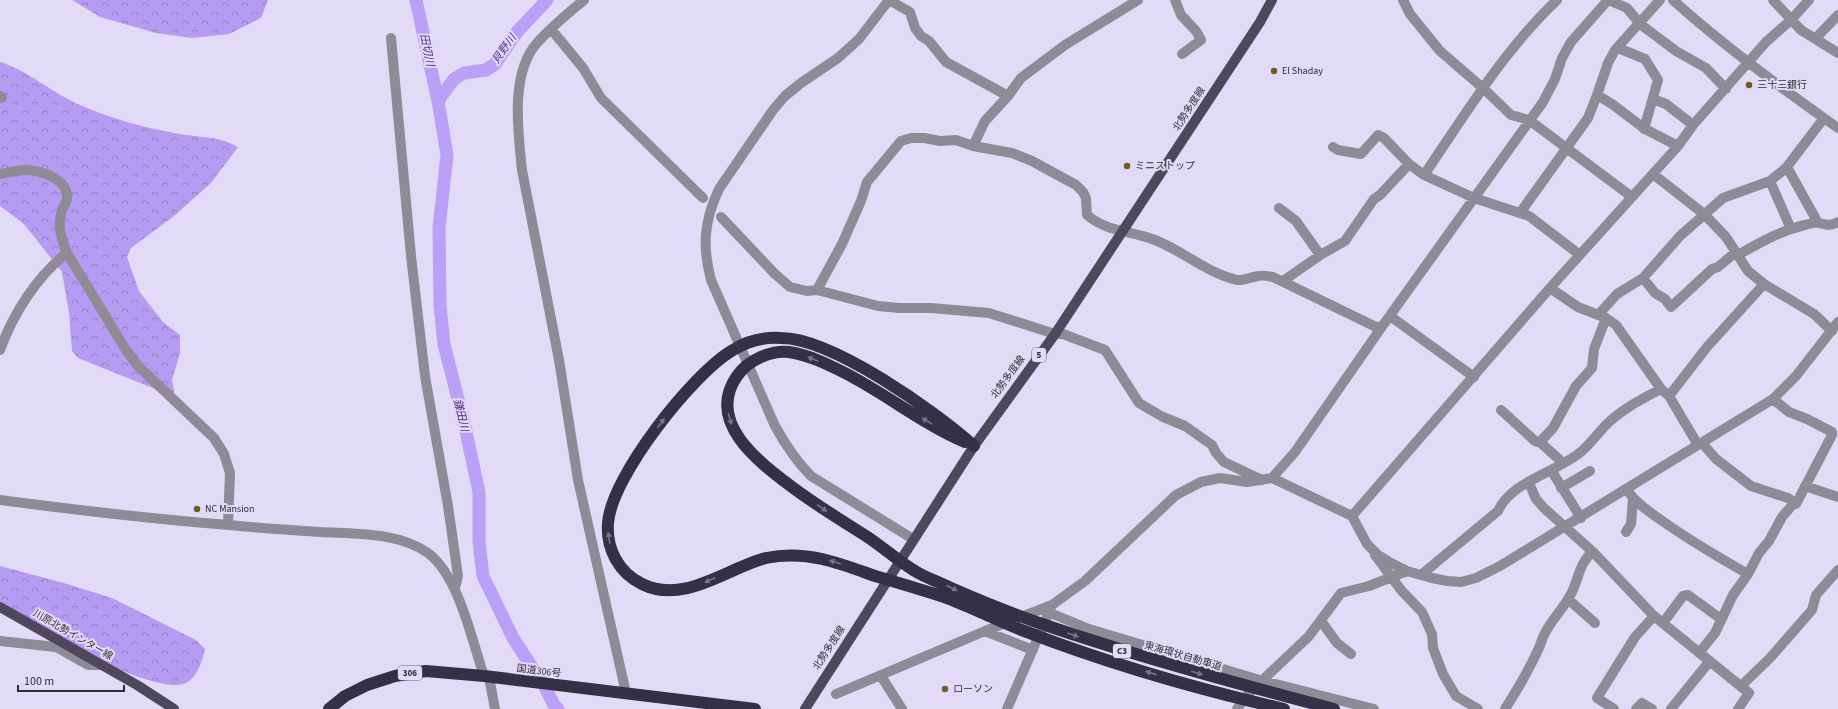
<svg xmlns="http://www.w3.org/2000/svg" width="1838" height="709" viewBox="0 0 1838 709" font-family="'Source Sans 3','Noto Sans JP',sans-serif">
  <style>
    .forest { fill: url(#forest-crowns) }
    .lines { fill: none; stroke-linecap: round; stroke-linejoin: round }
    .river { stroke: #bba0f8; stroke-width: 13 }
    .minor { stroke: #8e8b97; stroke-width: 10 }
    .major { stroke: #4d485b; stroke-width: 10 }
    .highway { stroke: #363046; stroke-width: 12 }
    .oneway { fill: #7b748d }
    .poi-dot { fill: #705c2b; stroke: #e2dbf7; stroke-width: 1.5 }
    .labels { text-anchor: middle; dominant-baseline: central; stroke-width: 4; stroke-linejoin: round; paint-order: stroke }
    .shield { fill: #e2dbf7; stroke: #656070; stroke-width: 1 }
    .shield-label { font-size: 9px; font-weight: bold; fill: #2f2c36 }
    .poi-label { font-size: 10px; fill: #2f2c36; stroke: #e2dbf7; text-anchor: start }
    .street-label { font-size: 10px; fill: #2f2c36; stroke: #e2dbf7 }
    .water-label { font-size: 11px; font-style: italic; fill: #552d91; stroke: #e2dbf7 }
  </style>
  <defs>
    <pattern id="forest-crowns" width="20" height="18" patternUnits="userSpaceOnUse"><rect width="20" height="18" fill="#b69bf3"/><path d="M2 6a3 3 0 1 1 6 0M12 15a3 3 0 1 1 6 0" fill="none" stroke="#947fc6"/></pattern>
  </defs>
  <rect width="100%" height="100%" fill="#e2dbf7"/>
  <path class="forest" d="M 72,0 L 268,0 L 261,18 L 229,34 L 192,38 L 156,33 L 100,17 Z
    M 0,62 C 29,71 52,93 80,105 C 110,118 142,127 174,133 C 196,138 218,135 238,147 L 211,183 L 174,216 L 131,248 L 127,257 L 139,291 L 163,322 L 180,335 L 180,353 L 172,380 L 175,397 L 78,358 L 72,351 L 69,313 L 62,272 L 24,224 L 0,206 Z
    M 0,566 L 64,583 L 112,598 L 196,640 L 205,649 C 202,661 199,673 189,681 C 163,703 30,625 0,610 Z"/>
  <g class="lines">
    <path class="river" d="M 416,0 L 438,101 L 447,155 L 439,228 L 440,305 L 444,344 L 465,427 L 479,492 L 479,542 L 483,576 L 513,638 L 545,687 L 554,705 L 558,709
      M 438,101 L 454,79 L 464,73 L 486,70 L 495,64 L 517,32 L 547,0"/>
    <path class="minor" d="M 584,0 C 568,13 551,27 537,43 C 510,73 518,132 522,170 L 559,360 L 578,480 L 626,693
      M 1175,0 L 1181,15 L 1196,31 L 1201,40 L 1182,54
      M 1403,0 L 1410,14 L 1440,51 L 1484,89 L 1511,115 L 1529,120 L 1632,197
      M 1557,0 C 1504,50 1465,115 1424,175 L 1474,198 L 1529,216 L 1580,255
      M 1608,0 L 1627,8 L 1640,24 L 1676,51 L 1706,68 L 1726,89
      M 1673,0 C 1725,47 1781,88 1838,128
      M 1773,0 L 1801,30 L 1838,53
      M 551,29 L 583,68 L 601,98 L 703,198
      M 391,38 L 411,256 L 425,376 L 448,506 L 458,576 L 455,588
      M 1815,39 L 1838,15
      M 1618,48 L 1645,59 L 1658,80 L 1644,129
      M 1597,95 L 1612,104 L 1645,129 L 1678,146
      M 0,96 L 2,98
      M 1653,99 L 1666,104 L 1693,125
      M 973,146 L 985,121 L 1008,96 L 1021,78 L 1065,45 L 1138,0
      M 1333,147 L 1338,150 L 1361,154 L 1378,135 L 1384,138 L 1409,164
      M 1787,167 L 1818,223
      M 0,174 C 8,173 17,170 25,170 C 40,170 66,178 67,196 C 68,201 64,205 62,210 C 57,226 61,238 67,253 L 126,350 L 137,365 L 214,438 L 224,454 L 230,473 L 228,525
      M 1653,174 L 1704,214 L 1726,237 L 1748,271 L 1764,284 L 1814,314 L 1832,331
      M 1770,181 L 1791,229
      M 1279,208 L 1296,221 L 1320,255
      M 1520,213 L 1588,118 L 1597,95 L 1608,63 L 1615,50 L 1660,0
      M 721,217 L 775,274 L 790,287 L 807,291 L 817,290 L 878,306 L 899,308 L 931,308 L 989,313 L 1055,334 L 1063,334 L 1105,350 L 1139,403 L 1163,417 L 1185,426 L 1212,445 L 1216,453 L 1224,462 L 1262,480
      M 1738,255 C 1759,243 1782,230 1805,225 C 1809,224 1814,222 1818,223 C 1827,224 1829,227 1838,222
      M 1643,278 L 1655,293 L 1665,299 L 1671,307 L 1712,269 L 1718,267 L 1736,252
      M 1283,281 L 1322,254 L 1345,241 L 1374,199 L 1380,195 L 1409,164 L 1424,175
      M 1550,288 L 1578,307 L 1606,318 L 1616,325 L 1661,389 L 1669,396 L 1698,445
      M 817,290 L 842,244 L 861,201 L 867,182 L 901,141 L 911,138 L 924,138 L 940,141 L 956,140 L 973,146 L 1012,153 L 1032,161 L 1076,185 L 1083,192 L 1086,198 L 1087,215 C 1109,233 1130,230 1155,240 C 1183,251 1207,273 1237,280 C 1243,281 1251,277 1258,276 C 1262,275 1268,276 1273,277 L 1374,326 L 1381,328
      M 1598,315 L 1617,294 L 1643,278 L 1680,236 L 1723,198 L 1770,181 L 1786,168 L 1824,118
      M 1390,316 L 1474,377
      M 0,350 C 13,314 37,276 67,253
      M 1669,396 L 1707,347 L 1764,284
      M 1501,410 L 1535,441 L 1541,443 L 1563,463
      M 1540,442 L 1553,428 L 1576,386 L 1592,368 L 1594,349 L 1606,318
      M 1702,443 L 1716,459 L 1751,486 L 1788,498 L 1796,504 L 1832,435 L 1832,432 L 1807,419 L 1789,412 L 1773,399
      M 1551,470 L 1581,518
      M 1272,478 L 1352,516 L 1367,544 L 1378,555 L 1391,563 L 1407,571 L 1432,578 L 1447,581 L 1461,582 L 1476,578 L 1500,566 L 1773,399 L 1796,376 L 1838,322
      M 1529,483 L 1536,499 L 1544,508 L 1593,552 L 1654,616 L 1749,693 L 1738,709
      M 1805,486 L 1838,497
      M 1561,488 L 1590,471
      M 1627,490 C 1636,503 1648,511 1661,520 C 1689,540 1718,557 1748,574
      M 0,500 C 76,510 152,519 229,525 C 259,528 289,530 320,532 C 355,534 398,532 428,553 C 459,576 472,641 484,676
      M 1352,516 L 1550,288 L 1678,146 L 1693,125 L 1766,42 L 1791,20 L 1809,0
      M 1626,532 L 1631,524 L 1633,499
      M 913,539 L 811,476 C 795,460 785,444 775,426 L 711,280 C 702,246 704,221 719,189 L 773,110 L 785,96 L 801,83 L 838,58 L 859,39 L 889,0 L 910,12 L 915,28 L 921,36 L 929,41 L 946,62 L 1008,96
      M 1375,555 L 1401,590 L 1422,612 L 1432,634 L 1433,648 L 1443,674 L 1456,696 L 1478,709
      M 1421,575 L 1498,511 C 1511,481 1558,472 1582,451 C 1591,443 1598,433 1607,424 C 1622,409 1642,399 1661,389
      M 1568,599 L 1595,623
      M 1048,612 L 1089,629 L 1263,681 L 1374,709
      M 1321,621 L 1337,643 L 1351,654
      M 1663,623 L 1683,596 L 1688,595 L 1721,619
      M 985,631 L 1033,650
      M 0,641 L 56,647 L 88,665 L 100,665
      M 1699,653 L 1715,633 L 1733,595 L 1748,574 L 1759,553 L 1769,541 L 1782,517 L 1794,503
      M 881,676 L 902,709
      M 489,677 L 495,709
      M 1741,686 L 1770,658 L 1812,610 L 1816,595 L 1838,570
      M 836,694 L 985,631 L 1052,605
      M 1007,709 L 1052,605 L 1085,581 L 1176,495 L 1201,482 L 1220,478 L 1247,482 L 1272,478 L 1295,452 L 1381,328 L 1543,102 L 1555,79 L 1562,58 L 1571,42 L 1608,0
      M 1237,709 L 1249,693 L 1309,636 L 1341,593 L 1369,586 L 1407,571
      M 1505,709 C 1517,690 1529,670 1538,650 C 1541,644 1542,638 1545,633 C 1552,619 1564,608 1571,594 C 1579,579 1579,562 1593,552
      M 1614,709 L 1597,698 L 1635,637 L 1654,616
      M 1636,709 L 1642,703 L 1652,709
      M 1671,709 L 1709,662"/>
    <path class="major" d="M 0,607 L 137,685 L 174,709
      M 805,709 L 974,446 L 1055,334 L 1260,22 L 1272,0"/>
    <path class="highway" d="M 965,442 C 923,424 886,394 845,373 C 827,364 809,355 789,352 C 771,350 748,360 737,376 C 705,422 759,462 792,487 C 816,505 841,520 866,536 C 883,547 898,561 915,571 C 926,578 939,582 951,588 C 983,602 1015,615 1048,626 C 1142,658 1238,684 1334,709
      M 974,446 C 935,411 832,338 781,338 C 764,337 747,341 733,350 C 693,373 611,477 608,523 C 606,549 619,573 642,584 C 684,605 727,568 766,558 C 785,554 804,555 822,559 C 840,563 858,570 875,576 C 899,583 923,590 947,598 C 974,608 1000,622 1027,632 C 1110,664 1197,689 1284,709
      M 329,709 L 345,696 L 367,685 L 395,676 L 426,671 L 484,676 L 755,709"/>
  </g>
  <defs><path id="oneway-solid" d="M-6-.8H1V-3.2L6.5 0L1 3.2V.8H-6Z"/></defs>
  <g class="oneway">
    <use href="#oneway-solid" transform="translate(813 359) rotate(-159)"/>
    <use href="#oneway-solid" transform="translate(730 419) rotate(74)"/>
    <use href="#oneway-solid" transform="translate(927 421) rotate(-148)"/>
    <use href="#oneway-solid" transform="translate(661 423) rotate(-54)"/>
    <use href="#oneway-solid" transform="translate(822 508) rotate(35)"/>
    <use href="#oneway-solid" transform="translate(609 538) rotate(-98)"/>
    <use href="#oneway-solid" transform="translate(835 562) rotate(-163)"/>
    <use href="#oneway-solid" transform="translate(710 580) rotate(156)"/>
    <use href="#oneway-solid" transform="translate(952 588) rotate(24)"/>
    <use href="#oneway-solid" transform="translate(1073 635) rotate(19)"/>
    <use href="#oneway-solid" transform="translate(1151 673) rotate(-163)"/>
    <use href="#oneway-solid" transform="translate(1197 673) rotate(16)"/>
  </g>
  <g class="poi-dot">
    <circle cx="1274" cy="71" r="4"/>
    <circle cx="1749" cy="85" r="4"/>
    <circle cx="1127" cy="166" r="4"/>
    <circle cx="197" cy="509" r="4"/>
    <circle cx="945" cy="689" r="4"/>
  </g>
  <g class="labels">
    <g class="shield">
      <rect x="1032" y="348" width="14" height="14" rx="3"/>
      <rect x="1113" y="644" width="18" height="14" rx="3"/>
      <rect x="398" y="666" width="24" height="14" rx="3"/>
    </g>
    <g class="shield-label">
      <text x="1039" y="355">5</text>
      <text x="1122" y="651">C3</text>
      <text x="410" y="673">306</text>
    </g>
    <g class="poi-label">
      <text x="1282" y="71">El Shaday</text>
      <text x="1757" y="85">三十三銀行</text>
      <text x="1135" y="166">ミニストップ</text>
      <text x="205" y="509">NC Mansion</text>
      <text x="953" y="689">ローソン</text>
    </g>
    <g class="street-label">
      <text transform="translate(1189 109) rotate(-57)">北勢多度線</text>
      <text transform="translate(1008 377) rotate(-54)">北勢多度線</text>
      <text transform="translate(73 635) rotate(30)">川原北勢インター線</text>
      <text transform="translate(829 648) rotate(-57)">北勢多度線</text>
      <text transform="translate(1183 656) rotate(16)">東海環状自動車道</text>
      <text transform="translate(539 671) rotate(7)">国道306号</text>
    </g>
    <g class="water-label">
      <text transform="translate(504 49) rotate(-54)">貝野川</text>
      <text transform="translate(427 50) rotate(78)">田切川</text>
      <text transform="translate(461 415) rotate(76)">鎌田川</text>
    </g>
  </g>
  <path d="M18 685v6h106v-6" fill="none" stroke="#2f2c36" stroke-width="2"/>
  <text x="24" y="685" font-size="12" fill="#2f2c36" stroke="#e2dbf7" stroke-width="3" paint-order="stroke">100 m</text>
</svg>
